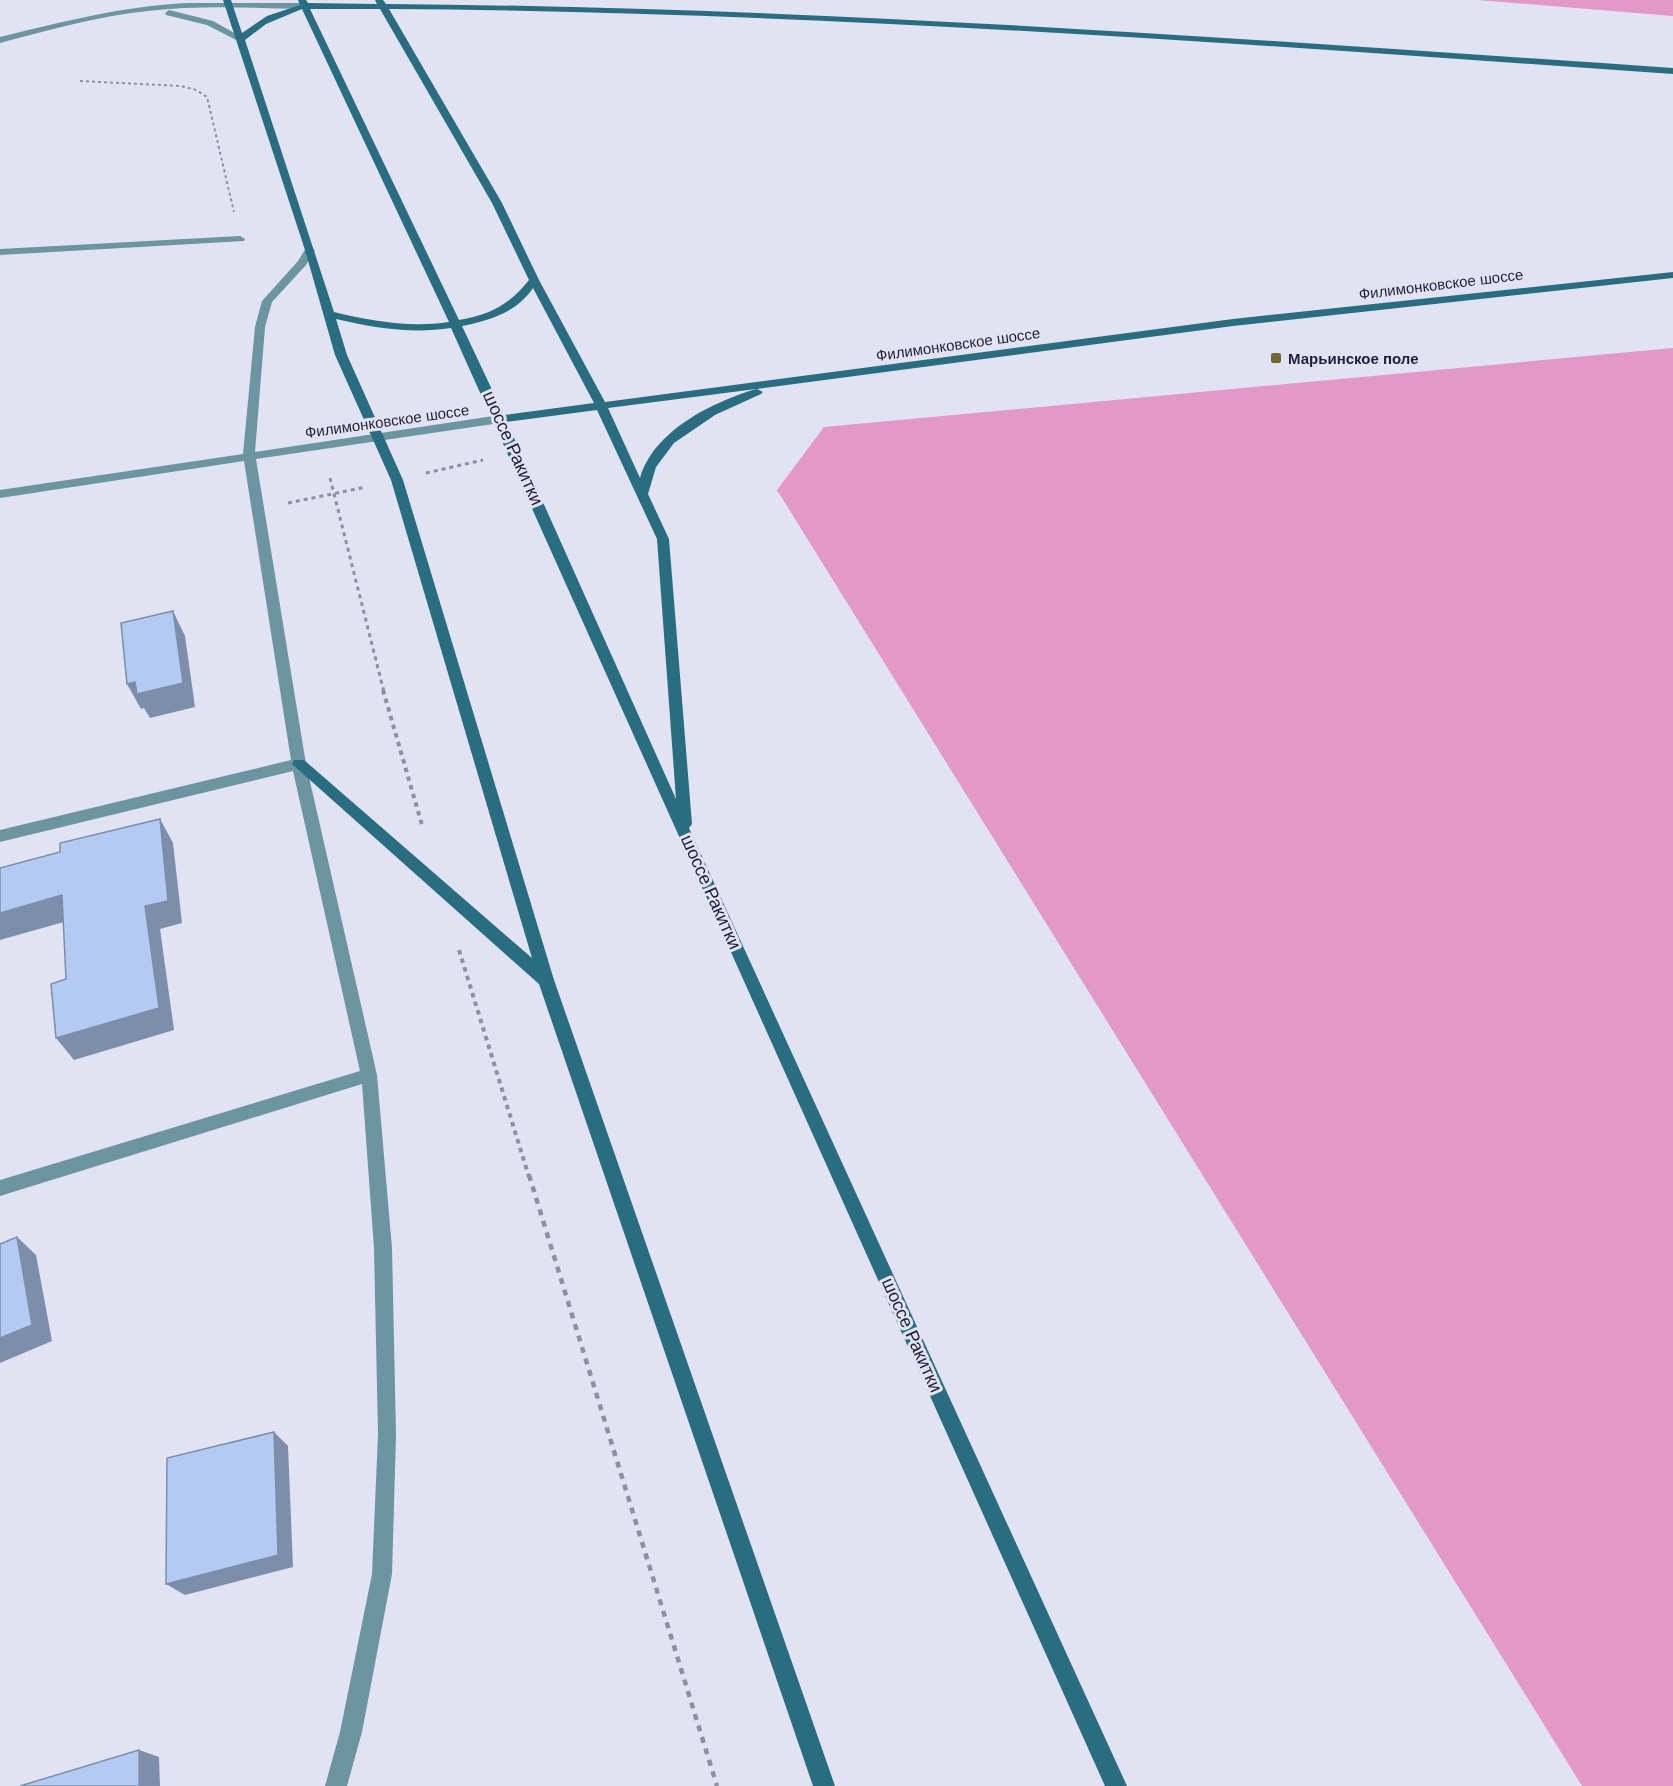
<svg xmlns="http://www.w3.org/2000/svg" width="1673" height="1786" viewBox="0 0 1673 1786" font-family="Helvetica,sans-serif">
  <style>
    .green { fill: #e299c9 }
    .lines { fill: none; stroke-linecap: round; stroke-linejoin: round }
    .path-far3 { stroke: #8e8fa4; stroke-width: 2; stroke-dasharray: 3 3; stroke-linecap: butt }
    .path-far2 { stroke: #8e8fa4; stroke-width: 3; stroke-dasharray: 4 4; stroke-linecap: butt }
    .path-far1 { stroke: #8e8fa4; stroke-width: 4; stroke-dasharray: 4.5 4.5; stroke-linecap: butt }
    .path { stroke: #8e8fa4; stroke-width: 4.5; stroke-dasharray: 6 6; stroke-linecap: butt }
    .lane { fill: #6c94a1; fill-rule: evenodd }
    .street { fill: #6c94a1; fill-rule: evenodd }
    .secondary { fill: #2a6d80; fill-rule: evenodd }
    .shaded-wall { fill: #7d8eaa }
    .building { fill: #b3cbf3; stroke: #7d8eaa; stroke-width: 1.5 }
    .poi-dot { fill: #706734; stroke: #e1e3f2; stroke-width: 2 }
    .labels { text-anchor: middle; dominant-baseline: central; stroke-width: 6; stroke-linejoin: round; paint-order: stroke }
    .far-street-label { font-size: 15px; fill: #1f203c; stroke: #e1e3f2 }
    .far-poi-label { font-size: 15px; font-weight: bold; fill: #1f203c; stroke: #e1e3f2; text-anchor: start }
    .street-label { font-size: 18px; fill: #1f203c; stroke: #e1e3f2 }
  </style>
  <rect width="100%" height="100%" fill="#e1e3f2"/>
  <path class="green" d="M 1477,0 L 1673,0 L 1673,16 Z
    M 1673,348 L 1673,1786 L 1582,1786 L 777,490 L 824,427 Z"/>
  <g class="lines">
    <path class="path-far3" d="M 80,81 L 181,86 L 196,90 L 207,97 L 234,212"/>
    <path class="path-far2" d="M 426,473 L 483,460
      M 330,478 L 384,692
      M 288,503 L 366,487"/>
    <path class="path-far1" d="M 383,690 L 422,825
      M 459,950 L 529,1177"/>
    <path class="path" d="M 529,1175 L 717,1786"/>
    <path class="lane" d="M 240,236 L 245,239 L 244,241 L 0,255 L 0,249 Z"/>
    <path class="street" d="M 187,3 L 304,3 L 308,6 L 304,9 C 252,8 200,5 148,11 C 98,16 49,30 0,43 L 0,37 C 62,22 123,6 187,3 Z
      M 169,10 L 213,21 L 245,39 L 238,41 L 207,25 L 166,15 L 165,13 Z
      M 310,247 L 315,250 L 306,265 L 272,302 L 265,327 L 255,452 L 500,415 L 506,419 L 500,423 L 256,459 L 306,764 L 377,1075 L 392,1248 L 396,1435 L 392,1574 L 362,1732 L 347,1786 L 325,1786 L 340,1732 L 372,1574 L 378,1435 L 374,1248 L 362,1084 L 0,1196 L 0,1180 L 360,1071 L 293,771 L 0,842 L 0,830 L 291,760 L 244,461 L 0,498 L 0,490 L 243,454 L 255,327 L 262,301 L 298,261 L 306,248 Z"/>
    <path class="secondary" d="M 223,0 L 231,0 L 242,33 L 267,16 L 300,5 L 298,0 L 306,0 L 308,3 L 377,4 L 375,0 L 383,0 L 386,4 C 815,7 1244,39 1673,68 L 1673,74 C 1245,44 817,12 389,9 L 502,203 L 539,280 L 605,402 L 1233,319 L 1673,272 L 1673,278 L 1233,326 L 757,389 L 763,392 L 761,394 L 715,415 L 674,443 L 656,467 L 648,494 L 669,539 L 692,824 L 689,828 L 1127,1786 L 1105,1786 L 451,328 C 413,334 374,328 336,319 L 347,355 L 403,480 L 554,980 L 835,1786 L 813,1786 L 539,984 L 292,764 L 294,760 L 304,760 L 532,958 L 391,480 L 335,355 L 305,250 ZM 302,9 L 449,322 C 410,328 371,321 334,312 L 245,40 L 266,24 ZM 310,9 L 380,9 L 492,203 L 529,280 C 509,305 491,314 459,320 ZM 533,288 L 594,403 L 504,415 L 462,326 C 490,320 516,313 533,288 ZM 756,389 C 713,402 654,430 640,478 L 608,408 ZM 597,410 L 657,539 L 676,799 L 507,422 Z"/>
  </g>
  <path class="shaded-wall" d="M 173,611 L 185,636 L 195,707 L 150,718 L 144,708 L 141,709 L 127,684 L 135,682 Z
    M 160,819 L 173,843 L 182,923 L 160,929 L 174,1030 L 74,1060 L 56,1038 L 145,906 Z
    M 62,895 L 78,918 L 0,940 L 0,913 Z
    M 17,1237 L 36,1255 L 52,1341 L 0,1363 L 0,1338 Z
    M 274,1432 L 288,1446 L 293,1567 L 185,1595 L 166,1584 Z
    M 139,1750 L 159,1757 L 160,1786 L 139,1786 Z"/>
  <path class="building" d="M 173,611 L 183,683 L 137,694 L 135,682 L 127,684 L 121,623 Z
    M 160,819 L 168,901 L 145,906 L 159,1008 L 56,1038 L 51,984 L 66,979 L 62,895 L 0,913 L 0,868 L 60,852 L 60,843 Z
    M 17,1237 L 32,1325 L 0,1338 L 0,1244 Z
    M 274,1432 L 278,1555 L 166,1584 L 167,1458 Z
    M 139,1750 L 139,1786 L 20,1786 Z"/>
  <rect class="poi-dot" x="1270" y="352" width="12" height="12" rx="3"/>
  <g class="labels">
    <g class="far-street-label">
      <text transform="translate(1441 284) rotate(-7)">Филимонковское шоссе</text>
      <text transform="translate(958 344) rotate(-8)">Филимонковское шоссе</text>
      <text transform="translate(387 421) rotate(-8)">Филимонковское шоссе</text>
    </g>
    <g class="far-poi-label">
      <text x="1288" y="358">Марьинское поле</text>
    </g>
    <g class="street-label">
      <text transform="translate(513 448) rotate(66)">шоссе Ракитки</text>
      <text transform="translate(711 892) rotate(66)">шоссе Ракитки</text>
      <text transform="translate(912 1335) rotate(66)">шоссе Ракитки</text>
    </g>
  </g>
</svg>
